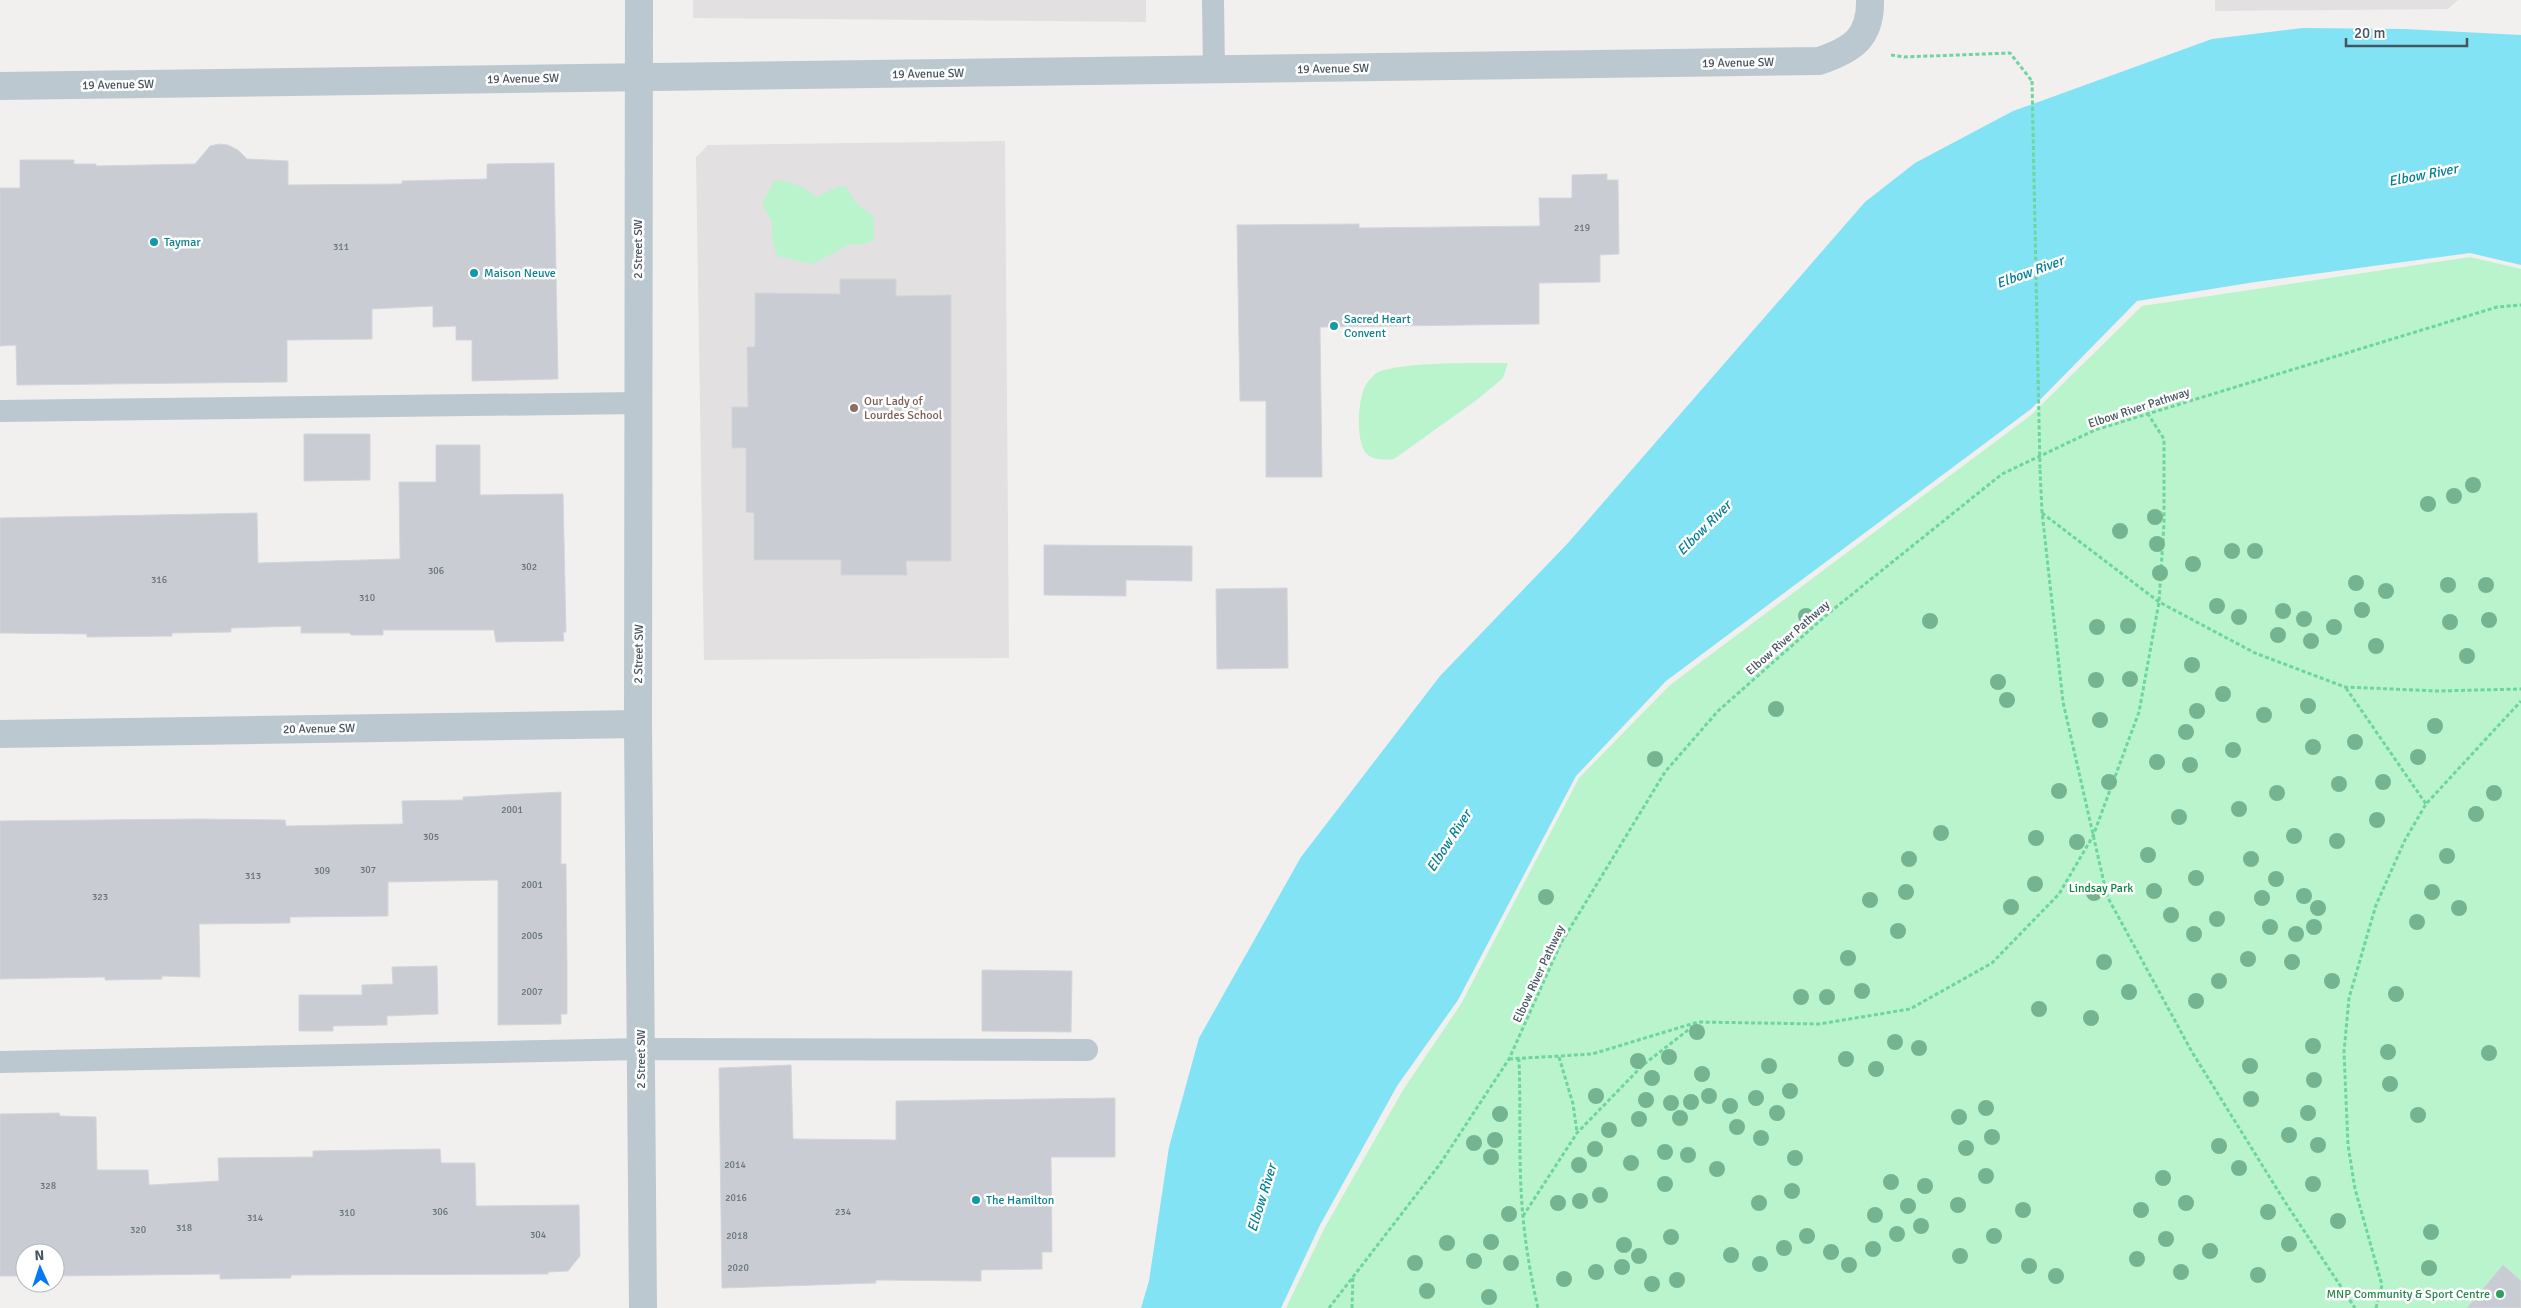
<svg xmlns="http://www.w3.org/2000/svg" width="2521" height="1308" viewBox="0 0 2521 1308" font-family="Signika,sans-serif">
  <style>
    .education { fill: #e3e0e1 }
    .green { fill: #b9f4cd }
    .water { fill: #82e3f5 }
    .building { fill: #c9ccd2; stroke: #d2d6db }
    .lines { fill: none; stroke-linecap: round; stroke-linejoin: round }
    .path { stroke: #6dd69d; stroke-width: 3; stroke-dasharray: 4 2.5; stroke-linecap: butt }
    .service { stroke: #bbc8d0; stroke-width: 22 }
    .minor { stroke: #bbc8d0; stroke-width: 28 }
    .tertiary { stroke: #bbc8d0; stroke-width: 28 }
    .path-bridge { stroke: #6dd69d; stroke-width: 3; stroke-dasharray: 4 2.5; stroke-linecap: butt }
    .tree { fill: #74b490 }
    .culture-dot { fill: #0f9aa8; stroke: #fff; stroke-width: 2 }
    .education-dot { fill: #8d6e63; stroke: #fff; stroke-width: 2 }
    .leisure-dot { fill: #2e9e5b; stroke: #fff; stroke-width: 2 }
    .labels { text-anchor: middle; dominant-baseline: central; stroke-width: 5; stroke-linejoin: round; paint-order: stroke }
    .number-label { font-size: 10px; fill: #66727c }
    .street-label { font-size: 12px; fill: #45545f; stroke: #fff }
    .culture-label { font-size: 12px; fill: #0d838f; stroke: #fff; text-anchor: start }
    .education-label { font-size: 12px; fill: #785e54; stroke: #fff; text-anchor: start }
    .park-label { font-size: 12px; fill: #0d8342; stroke: #fff }
    .leisure-label { font-size: 12px; fill: #27864d; stroke: #fff; text-anchor: end }
    .water-label { font-size: 14px; font-style: italic; fill: #037e96; stroke: #fff }
  </style>
  <rect width="100%" height="100%" fill="#f2efef"/>
  <path class="education" d="M 693,0 L 1146,0 L 1146,22 L 693,18 Z
    M 2215,0 L 2458,0 L 2448,9 L 2215,11 Z
    M 1005,141 L 1009,658 L 704,660 L 696,157 L 708,145 Z"/>
  <path class="green" d="M 775,180 C 791,181 803,186 816,197 L 839,186 L 847,187 L 856,203 L 874,217 L 874,240 L 864,244 L 850,244 L 813,264 L 777,256 L 773,245 L 772,222 L 762,203 Z
    M 2470,257 L 2521,269 L 2521,1308 L 1286,1308 L 1324,1229 L 1403,1090 L 1461,1004 L 1579,778 L 1670,685 L 2031,415 L 2142,306 Z
    M 1508,363 L 1503,378 L 1478,399 L 1394,459 C 1386,460 1374,460 1368,455 C 1355,445 1358,402 1364,389 C 1365,384 1372,377 1375,374 C 1392,361 1483,363 1508,363 Z"/>
  <path class="water" d="M 2303,28 L 2405,29 L 2521,35 L 2521,265 L 2470,253 L 2255,282 L 2137,301 L 2031,409 L 1666,681 L 1576,776 L 1458,1000 L 1397,1086 L 1320,1225 L 1281,1308 L 1141,1308 L 1149,1281 L 1169,1147 L 1199,1038 L 1301,857 L 1440,676 L 1568,543 L 1865,202 L 1915,163 L 2013,111 L 2212,39 Z"/>
  <path class="building" d="M 219,144 L 228,145 L 238,150 L 247,159 L 288,161 L 288,185 L 402,184 L 402,181 L 487,179 L 487,164 L 554,163 L 558,379 L 472,381 L 472,340 L 456,340 L 456,326 L 433,327 L 433,306 L 372,309 L 372,339 L 287,340 L 287,382 L 17,385 L 16,345 L 0,346 L 0,188 L 20,188 L 20,160 L 74,160 L 74,164 L 96,164 L 96,166 L 195,164 L 210,146 Z
    M 1607,174 L 1607,180 L 1618,180 L 1619,254 L 1600,255 L 1600,282 L 1539,283 L 1539,324 L 1320,327 L 1322,477 L 1266,477 L 1266,401 L 1240,401 L 1237,225 L 1359,224 L 1359,228 L 1540,226 L 1539,198 L 1572,198 L 1572,175 Z
    M 840,279 L 896,279 L 896,296 L 951,295 L 951,561 L 906,561 L 907,575 L 841,575 L 841,560 L 754,560 L 754,513 L 746,512 L 746,448 L 732,448 L 732,407 L 748,407 L 747,347 L 755,347 L 755,293 L 840,294 Z
    M 304,434 L 370,434 L 370,480 L 304,481 Z
    M 436,445 L 480,445 L 480,495 L 563,494 L 566,632 L 563,632 L 564,641 L 496,642 L 494,630 L 383,630 L 383,635 L 351,635 L 350,633 L 301,633 L 301,626 L 231,628 L 231,632 L 172,633 L 172,636 L 87,637 L 87,634 L 0,633 L 0,518 L 257,513 L 258,563 L 400,559 L 399,482 L 436,482 Z
    M 1044,545 L 1192,546 L 1192,581 L 1126,580 L 1126,596 L 1044,595 Z
    M 1287,588 L 1288,668 L 1217,669 L 1216,589 Z
    M 561,792 L 561,864 L 566,864 L 567,967 L 567,1014 L 561,1014 L 561,1024 L 498,1025 L 498,880 L 388,882 L 388,916 L 290,917 L 290,923 L 199,924 L 200,977 L 162,976 L 162,979 L 105,980 L 105,977 L 0,979 L 0,821 L 198,819 L 285,820 L 286,826 L 403,824 L 402,801 L 463,800 L 463,797 Z
    M 437,966 L 438,1014 L 387,1016 L 387,1025 L 333,1026 L 333,1031 L 299,1031 L 299,995 L 362,995 L 362,985 L 393,984 L 392,967 Z
    M 982,970 L 1072,971 L 1071,1032 L 982,1031 Z
    M 791,1065 L 793,1139 L 896,1140 L 896,1101 L 1115,1098 L 1115,1157 L 1051,1157 L 1052,1252 L 1042,1252 L 1042,1269 L 981,1270 L 981,1281 L 876,1280 L 876,1283 L 722,1288 L 719,1068 Z
    M 59,1113 L 60,1116 L 96,1117 L 97,1170 L 148,1170 L 149,1185 L 219,1181 L 218,1158 L 313,1157 L 313,1151 L 440,1149 L 441,1163 L 475,1163 L 476,1206 L 579,1205 L 580,1256 L 568,1271 L 548,1272 L 548,1274 L 291,1275 L 291,1278 L 220,1279 L 220,1274 L 55,1276 L 55,1253 L 25,1253 L 25,1276 L 0,1276 L 0,1114 Z
    M 2503,1265 L 2521,1281 L 2521,1308 L 2467,1308 Z"/>
  <g class="lines">
    <path class="path" d="M 1891,55 L 1904,57 L 2010,53 L 2032,81
      M 2040,470 L 2042,512 L 2063,702 L 2107,896 L 2192,1052 L 2285,1202 L 2355,1308
      M 2042,513 L 2159,602 L 2255,653 L 2345,687 L 2437,691 L 2521,689
      M 2346,688 L 2426,804
      M 1559,1057 L 1573,1104 L 1577,1132
      M 1509,1059 L 1592,1054 L 1698,1022 L 1819,1024 L 1910,1009 L 1992,963 L 2059,894 L 2093,836 L 2139,712 L 2159,602 L 2164,524 L 2164,439 L 2148,414
      M 1517,1060 L 1519,1060 C 1521,1112 1518,1165 1523,1217 C 1526,1248 1531,1278 1538,1308
      M 1523,1216 L 1577,1133 L 1643,1065 L 1697,1023
      M 1329,1308 L 1440,1164 L 1509,1059 L 1561,943 L 1665,772 L 1718,711 L 1830,612 L 2002,474 L 2095,430 L 2497,307 L 2521,305
      M 1352,1308 L 1353,1276
      M 2376,1308 L 2382,1285 L 2355,1189 L 2348,1145 L 2344,1052 L 2349,998 L 2376,905 L 2405,840 L 2426,804 L 2521,701"/>
    <path class="service" d="M 1213,2 L 1214,71
      M 0,411 L 638,403
      M 0,1062 L 641,1049 L 1087,1050"/>
    <path class="minor" d="M 0,86 L 1819,61 C 1852,50 1871,38 1870,0
      M 0,734 L 638,724"/>
    <path class="tertiary" d="M 639,0 L 638,724 L 643,1308"/>
    <path class="path-bridge" d="M 2032,81 L 2040,470"/>
  </g>
  <g class="tree">
    <circle cx="2473" cy="485" r="8"/>
    <circle cx="2454" cy="496" r="8"/>
    <circle cx="2428" cy="504" r="8"/>
    <circle cx="2155" cy="517" r="8"/>
    <circle cx="2120" cy="531" r="8"/>
    <circle cx="2157" cy="544" r="8"/>
    <circle cx="2232" cy="551" r="8"/>
    <circle cx="2255" cy="551" r="8"/>
    <circle cx="2193" cy="564" r="8"/>
    <circle cx="2160" cy="573" r="8"/>
    <circle cx="2356" cy="583" r="8"/>
    <circle cx="2448" cy="585" r="8"/>
    <circle cx="2486" cy="585" r="8"/>
    <circle cx="2386" cy="591" r="8"/>
    <circle cx="2217" cy="606" r="8"/>
    <circle cx="2362" cy="610" r="8"/>
    <circle cx="2283" cy="611" r="8"/>
    <circle cx="1806" cy="616" r="8"/>
    <circle cx="2239" cy="617" r="8"/>
    <circle cx="2304" cy="619" r="8"/>
    <circle cx="2489" cy="620" r="8"/>
    <circle cx="1930" cy="621" r="8"/>
    <circle cx="2450" cy="622" r="8"/>
    <circle cx="2128" cy="626" r="8"/>
    <circle cx="2097" cy="627" r="8"/>
    <circle cx="2334" cy="627" r="8"/>
    <circle cx="2278" cy="635" r="8"/>
    <circle cx="2311" cy="641" r="8"/>
    <circle cx="2376" cy="646" r="8"/>
    <circle cx="2467" cy="656" r="8"/>
    <circle cx="2192" cy="665" r="8"/>
    <circle cx="2130" cy="679" r="8"/>
    <circle cx="2096" cy="680" r="8"/>
    <circle cx="1998" cy="682" r="8"/>
    <circle cx="2223" cy="694" r="8"/>
    <circle cx="2007" cy="700" r="8"/>
    <circle cx="2308" cy="706" r="8"/>
    <circle cx="1776" cy="709" r="8"/>
    <circle cx="2197" cy="711" r="8"/>
    <circle cx="2264" cy="715" r="8"/>
    <circle cx="2100" cy="720" r="8"/>
    <circle cx="2435" cy="726" r="8"/>
    <circle cx="2186" cy="732" r="8"/>
    <circle cx="2355" cy="742" r="8"/>
    <circle cx="2313" cy="747" r="8"/>
    <circle cx="2233" cy="750" r="8"/>
    <circle cx="2418" cy="757" r="8"/>
    <circle cx="1655" cy="759" r="8"/>
    <circle cx="2157" cy="762" r="8"/>
    <circle cx="2190" cy="765" r="8"/>
    <circle cx="2109" cy="782" r="8"/>
    <circle cx="2383" cy="782" r="8"/>
    <circle cx="2339" cy="784" r="8"/>
    <circle cx="2059" cy="791" r="8"/>
    <circle cx="2277" cy="793" r="8"/>
    <circle cx="2494" cy="793" r="8"/>
    <circle cx="2239" cy="809" r="8"/>
    <circle cx="2476" cy="814" r="8"/>
    <circle cx="2179" cy="817" r="8"/>
    <circle cx="2377" cy="820" r="8"/>
    <circle cx="1941" cy="833" r="8"/>
    <circle cx="2294" cy="836" r="8"/>
    <circle cx="2036" cy="838" r="8"/>
    <circle cx="2337" cy="841" r="8"/>
    <circle cx="2077" cy="842" r="8"/>
    <circle cx="2148" cy="855" r="8"/>
    <circle cx="2447" cy="856" r="8"/>
    <circle cx="1909" cy="859" r="8"/>
    <circle cx="2251" cy="859" r="8"/>
    <circle cx="2196" cy="878" r="8"/>
    <circle cx="2276" cy="879" r="8"/>
    <circle cx="2035" cy="884" r="8"/>
    <circle cx="2154" cy="891" r="8"/>
    <circle cx="1906" cy="892" r="8"/>
    <circle cx="2432" cy="892" r="8"/>
    <circle cx="2094" cy="893" r="8"/>
    <circle cx="2304" cy="896" r="8"/>
    <circle cx="1546" cy="897" r="8"/>
    <circle cx="2262" cy="898" r="8"/>
    <circle cx="1870" cy="900" r="8"/>
    <circle cx="2011" cy="907" r="8"/>
    <circle cx="2318" cy="908" r="8"/>
    <circle cx="2459" cy="908" r="8"/>
    <circle cx="2171" cy="915" r="8"/>
    <circle cx="2217" cy="919" r="8"/>
    <circle cx="2417" cy="922" r="8"/>
    <circle cx="2270" cy="927" r="8"/>
    <circle cx="2314" cy="927" r="8"/>
    <circle cx="1898" cy="931" r="8"/>
    <circle cx="2194" cy="934" r="8"/>
    <circle cx="2296" cy="934" r="8"/>
    <circle cx="1848" cy="958" r="8"/>
    <circle cx="2248" cy="959" r="8"/>
    <circle cx="2104" cy="962" r="8"/>
    <circle cx="2292" cy="962" r="8"/>
    <circle cx="2219" cy="981" r="8"/>
    <circle cx="2332" cy="981" r="8"/>
    <circle cx="1862" cy="991" r="8"/>
    <circle cx="2129" cy="992" r="8"/>
    <circle cx="2396" cy="994" r="8"/>
    <circle cx="1801" cy="997" r="8"/>
    <circle cx="1827" cy="997" r="8"/>
    <circle cx="2196" cy="1001" r="8"/>
    <circle cx="2039" cy="1009" r="8"/>
    <circle cx="2091" cy="1018" r="8"/>
    <circle cx="1697" cy="1032" r="8"/>
    <circle cx="1895" cy="1042" r="8"/>
    <circle cx="2313" cy="1046" r="8"/>
    <circle cx="1919" cy="1048" r="8"/>
    <circle cx="2388" cy="1052" r="8"/>
    <circle cx="2489" cy="1053" r="8"/>
    <circle cx="1669" cy="1057" r="8"/>
    <circle cx="1846" cy="1059" r="8"/>
    <circle cx="1638" cy="1061" r="8"/>
    <circle cx="1769" cy="1066" r="8"/>
    <circle cx="2250" cy="1066" r="8"/>
    <circle cx="1876" cy="1069" r="8"/>
    <circle cx="1702" cy="1074" r="8"/>
    <circle cx="1652" cy="1078" r="8"/>
    <circle cx="2314" cy="1080" r="8"/>
    <circle cx="2390" cy="1084" r="8"/>
    <circle cx="1790" cy="1091" r="8"/>
    <circle cx="1596" cy="1096" r="8"/>
    <circle cx="1709" cy="1096" r="8"/>
    <circle cx="1756" cy="1098" r="8"/>
    <circle cx="2251" cy="1099" r="8"/>
    <circle cx="1646" cy="1100" r="8"/>
    <circle cx="1691" cy="1102" r="8"/>
    <circle cx="1671" cy="1103" r="8"/>
    <circle cx="1730" cy="1106" r="8"/>
    <circle cx="1986" cy="1108" r="8"/>
    <circle cx="1777" cy="1113" r="8"/>
    <circle cx="2308" cy="1113" r="8"/>
    <circle cx="1500" cy="1114" r="8"/>
    <circle cx="2418" cy="1115" r="8"/>
    <circle cx="1959" cy="1117" r="8"/>
    <circle cx="1680" cy="1118" r="8"/>
    <circle cx="1639" cy="1119" r="8"/>
    <circle cx="1737" cy="1127" r="8"/>
    <circle cx="1609" cy="1130" r="8"/>
    <circle cx="2289" cy="1135" r="8"/>
    <circle cx="1992" cy="1137" r="8"/>
    <circle cx="1761" cy="1138" r="8"/>
    <circle cx="1495" cy="1140" r="8"/>
    <circle cx="1474" cy="1143" r="8"/>
    <circle cx="2318" cy="1145" r="8"/>
    <circle cx="2219" cy="1146" r="8"/>
    <circle cx="1966" cy="1148" r="8"/>
    <circle cx="1595" cy="1149" r="8"/>
    <circle cx="1665" cy="1152" r="8"/>
    <circle cx="1688" cy="1155" r="8"/>
    <circle cx="1491" cy="1157" r="8"/>
    <circle cx="1795" cy="1158" r="8"/>
    <circle cx="1631" cy="1163" r="8"/>
    <circle cx="1579" cy="1165" r="8"/>
    <circle cx="2239" cy="1168" r="8"/>
    <circle cx="1717" cy="1169" r="8"/>
    <circle cx="1986" cy="1176" r="8"/>
    <circle cx="2163" cy="1178" r="8"/>
    <circle cx="1891" cy="1182" r="8"/>
    <circle cx="1665" cy="1184" r="8"/>
    <circle cx="2313" cy="1184" r="8"/>
    <circle cx="1925" cy="1186" r="8"/>
    <circle cx="1792" cy="1191" r="8"/>
    <circle cx="1600" cy="1195" r="8"/>
    <circle cx="1580" cy="1201" r="8"/>
    <circle cx="1558" cy="1203" r="8"/>
    <circle cx="1759" cy="1203" r="8"/>
    <circle cx="2186" cy="1203" r="8"/>
    <circle cx="1958" cy="1205" r="8"/>
    <circle cx="1908" cy="1206" r="8"/>
    <circle cx="2023" cy="1210" r="8"/>
    <circle cx="2141" cy="1210" r="8"/>
    <circle cx="2268" cy="1212" r="8"/>
    <circle cx="1509" cy="1214" r="8"/>
    <circle cx="1875" cy="1215" r="8"/>
    <circle cx="2338" cy="1221" r="8"/>
    <circle cx="1921" cy="1226" r="8"/>
    <circle cx="2431" cy="1232" r="8"/>
    <circle cx="1897" cy="1234" r="8"/>
    <circle cx="1807" cy="1236" r="8"/>
    <circle cx="1994" cy="1236" r="8"/>
    <circle cx="1671" cy="1237" r="8"/>
    <circle cx="2166" cy="1239" r="8"/>
    <circle cx="1491" cy="1242" r="8"/>
    <circle cx="1447" cy="1243" r="8"/>
    <circle cx="2289" cy="1244" r="8"/>
    <circle cx="1624" cy="1245" r="8"/>
    <circle cx="1784" cy="1248" r="8"/>
    <circle cx="1873" cy="1249" r="8"/>
    <circle cx="2210" cy="1251" r="8"/>
    <circle cx="1831" cy="1252" r="8"/>
    <circle cx="1731" cy="1255" r="8"/>
    <circle cx="1639" cy="1256" r="8"/>
    <circle cx="1960" cy="1256" r="8"/>
    <circle cx="2137" cy="1259" r="8"/>
    <circle cx="1474" cy="1261" r="8"/>
    <circle cx="1415" cy="1263" r="8"/>
    <circle cx="1511" cy="1263" r="8"/>
    <circle cx="1760" cy="1264" r="8"/>
    <circle cx="1849" cy="1265" r="8"/>
    <circle cx="2029" cy="1266" r="8"/>
    <circle cx="1622" cy="1267" r="8"/>
    <circle cx="2429" cy="1268" r="8"/>
    <circle cx="1596" cy="1272" r="8"/>
    <circle cx="2181" cy="1272" r="8"/>
    <circle cx="2258" cy="1275" r="8"/>
    <circle cx="2056" cy="1276" r="8"/>
    <circle cx="1564" cy="1279" r="8"/>
    <circle cx="1677" cy="1280" r="8"/>
    <circle cx="1652" cy="1284" r="8"/>
    <circle cx="1427" cy="1291" r="8"/>
    <circle cx="1489" cy="1297" r="8"/>
  </g>
  <g class="culture-dot">
    <circle cx="154" cy="242" r="5"/>
    <circle cx="474" cy="273" r="5"/>
    <circle cx="1334" cy="326" r="5"/>
    <circle cx="976" cy="1200" r="5"/>
  </g>
  <circle class="education-dot" cx="854" cy="408" r="5"/>
  <circle class="leisure-dot" cx="2500" cy="1294" r="5"/>
  <g class="labels">
    <g class="number-label">
      <text x="1582" y="228">219</text>
      <text x="341" y="247">311</text>
      <text x="529" y="567">302</text>
      <text x="436" y="571">306</text>
      <text x="159" y="580">316</text>
      <text x="367" y="598">310</text>
      <text x="512" y="810">2001</text>
      <text x="431" y="837">305</text>
      <text x="368" y="870">307</text>
      <text x="322" y="871">309</text>
      <text x="253" y="876">313</text>
      <text x="532" y="885">2001</text>
      <text x="100" y="897">323</text>
      <text x="532" y="936">2005</text>
      <text x="532" y="992">2007</text>
      <text x="735" y="1165">2014</text>
      <text x="48" y="1186">328</text>
      <text x="736" y="1198">2016</text>
      <text x="440" y="1212">306</text>
      <text x="843" y="1212">234</text>
      <text x="347" y="1213">310</text>
      <text x="255" y="1218">314</text>
      <text x="184" y="1228">318</text>
      <text x="138" y="1230">320</text>
      <text x="538" y="1235">304</text>
      <text x="737" y="1236">2018</text>
      <text x="738" y="1268">2020</text>
    </g>
    <g class="street-label">
      <text transform="translate(1738 63) rotate(-1)">19 Avenue SW</text>
      <text transform="translate(1333 69) rotate(-1)">19 Avenue SW</text>
      <text transform="translate(928 74) rotate(-1)">19 Avenue SW</text>
      <text transform="translate(523 79) rotate(-1)">19 Avenue SW</text>
      <text transform="translate(118 85) rotate(-1)">19 Avenue SW</text>
      <text transform="translate(638 249) rotate(-90)">2 Street SW</text>
      <text transform="translate(2139 408) rotate(-18)">Elbow River Pathway</text>
      <text transform="translate(1788 638) rotate(-41)">Elbow River Pathway</text>
      <text transform="translate(639 654) rotate(-89)">2 Street SW</text>
      <text transform="translate(319 729) rotate(-1)">20 Avenue SW</text>
      <text transform="translate(1539 974) rotate(-65)">Elbow River Pathway</text>
      <text transform="translate(641 1059) rotate(-90)">2 Street SW</text>
    </g>
    <g class="culture-label">
      <text x="164" y="242">Taymar</text>
      <text x="484" y="273">Maison Neuve</text>
      <text x="1344" y="319">Sacred Heart<tspan x="1344" dy="14">Convent</tspan></text>
      <text x="986" y="1200">The Hamilton</text>
    </g>
    <g class="education-label">
      <text x="864" y="401">Our Lady of<tspan x="864" dy="14">Lourdes School</tspan></text>
    </g>
    <g class="park-label">
      <text x="2101" y="888">Lindsay Park</text>
    </g>
    <g class="leisure-label">
      <text x="2490" y="1294">MNP Community &amp; Sport Centre</text>
    </g>
    <g class="water-label">
      <text transform="translate(2423 175) rotate(-11)">Elbow River</text>
      <text transform="translate(2030 272) rotate(-20)">Elbow River</text>
      <text transform="translate(1704 528) rotate(-45)">Elbow River</text>
      <text transform="translate(1449 841) rotate(-57)">Elbow River</text>
      <text transform="translate(1262 1198) rotate(-73)">Elbow River</text>
    </g>
  </g>
  <g transform="translate(40 1268) rotate(357)"><circle r="24" fill="#ffffff" stroke="#b5bbbf"/>
  <path d="M0-4L9 19L0 12L-9 19Z" fill="#0679f5"/>
  <text y="-8" font-size="14" font-weight="bold" text-anchor="middle" fill="#45545f">N</text>
  </g>
  <path d="M2346 38v8h121v-8" fill="none" stroke="#45545f" stroke-width="2.5"/>
  <text x="2354" y="38" font-size="15" fill="#45545f" stroke="#ffffff" stroke-width="4" paint-order="stroke">20 m</text>
</svg>
